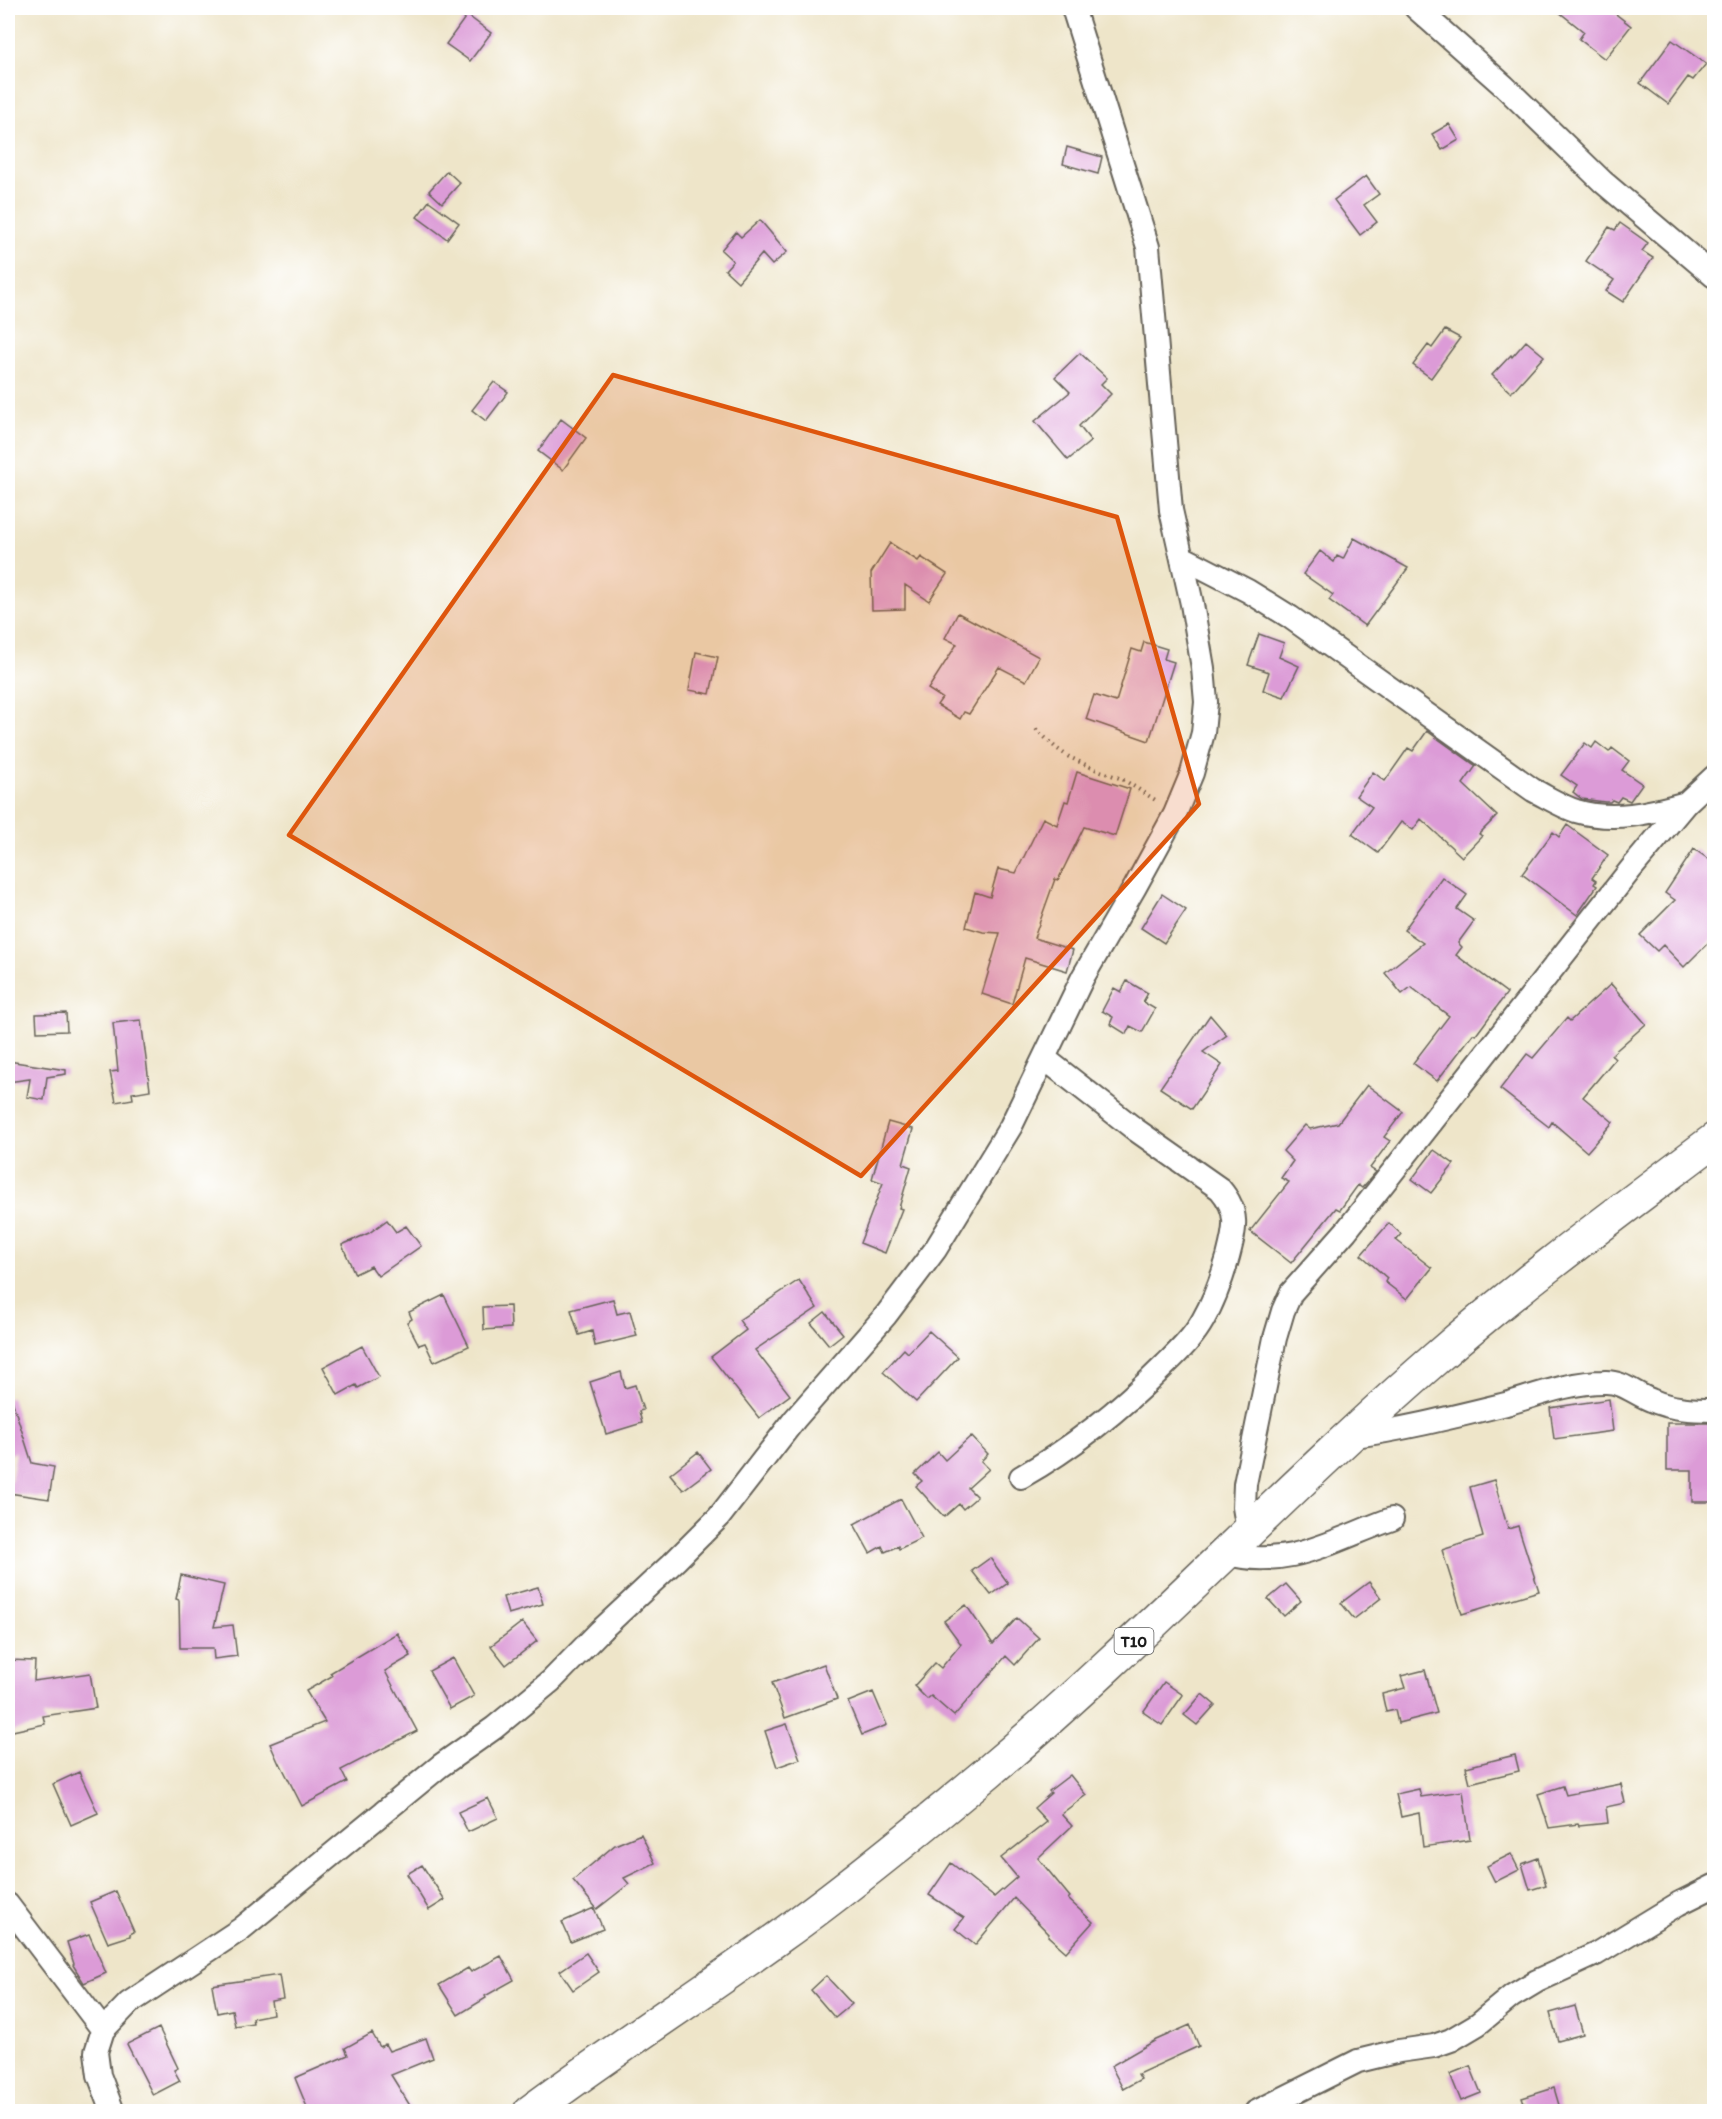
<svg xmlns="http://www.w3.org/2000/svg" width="1722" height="2119" viewBox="0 0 1722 2119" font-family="Itim,sans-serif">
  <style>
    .building { fill: #dc9bd7 }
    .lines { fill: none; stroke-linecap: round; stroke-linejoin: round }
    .minor-casing { stroke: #666259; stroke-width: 26 }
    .highway-casing { stroke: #666259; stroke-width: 36 }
    .path { stroke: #666259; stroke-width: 4; stroke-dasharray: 1.5 4.5; stroke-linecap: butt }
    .minor { stroke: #fff; stroke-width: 22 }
    .highway { stroke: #fff; stroke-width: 33 }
    .marked { fill: #de560d; fill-opacity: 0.2; stroke: #de560d; stroke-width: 4.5; stroke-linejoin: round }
    .labels { text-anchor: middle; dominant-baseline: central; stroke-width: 4.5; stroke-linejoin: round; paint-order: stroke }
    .shield { fill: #fff; stroke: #606060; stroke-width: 1.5 }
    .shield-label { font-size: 16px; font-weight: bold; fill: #1c1c1c }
  </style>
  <rect width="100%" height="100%" fill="#fff"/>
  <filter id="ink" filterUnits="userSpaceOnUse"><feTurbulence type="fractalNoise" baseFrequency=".0167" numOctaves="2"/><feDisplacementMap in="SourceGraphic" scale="12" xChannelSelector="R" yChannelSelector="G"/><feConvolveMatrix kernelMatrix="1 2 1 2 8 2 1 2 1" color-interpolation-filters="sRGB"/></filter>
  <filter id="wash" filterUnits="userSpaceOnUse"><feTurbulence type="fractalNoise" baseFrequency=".008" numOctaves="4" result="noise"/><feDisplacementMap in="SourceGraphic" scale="24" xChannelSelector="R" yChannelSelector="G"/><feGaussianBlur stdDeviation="1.35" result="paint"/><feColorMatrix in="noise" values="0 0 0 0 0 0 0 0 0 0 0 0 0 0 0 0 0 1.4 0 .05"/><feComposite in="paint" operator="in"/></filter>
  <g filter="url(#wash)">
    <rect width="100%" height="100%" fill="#eee5c9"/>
    <g id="blocks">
      <path class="building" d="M 1554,8 L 1608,8 L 1631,26 L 1605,59 L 1579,39 L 1584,32 Z
        M 467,15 L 491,33 L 470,61 L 446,44 Z
        M 1672,40 L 1706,64 L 1693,80 L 1688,77 L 1668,104 L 1640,83 Z
        M 1449,124 L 1459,140 L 1442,150 L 1432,134 Z
        M 1067,147 L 1102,157 L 1098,174 L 1063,164 Z
        M 447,171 L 460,183 L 442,203 L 429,191 Z
        M 1366,176 L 1379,194 L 1364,205 L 1377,222 L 1360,235 L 1334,200 Z
        M 429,201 L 459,223 L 447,239 L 417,217 Z
        M 760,220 L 787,252 L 772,265 L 762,254 L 738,282 L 725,270 L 733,261 L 721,250 L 736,232 L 741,237 Z
        M 1620,223 L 1648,243 L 1642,251 L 1653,258 L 1623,302 L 1606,291 L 1614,280 L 1586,261 L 1609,227 L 1615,230 Z
        M 1445,330 L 1460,338 L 1431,378 L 1413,365 L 1428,345 L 1432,348 Z
        M 1526,341 L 1544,356 L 1511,393 L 1492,375 L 1511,355 L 1512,357 Z
        M 1080,353 L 1107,378 L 1101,384 L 1111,394 L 1079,426 L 1091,441 L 1068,460 L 1035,421 L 1070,392 L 1055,377 Z
        M 494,382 L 508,392 L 486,421 L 472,410 Z
        M 561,419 L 586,438 L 563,470 L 538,451 Z
        M 1354,538 L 1408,568 L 1365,626 L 1329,600 L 1333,595 L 1303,574 L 1320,551 L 1334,562 L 1337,556 L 1343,559 Z
        M 890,543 L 918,561 L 921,557 L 947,574 L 929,601 L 905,585 L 905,609 L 872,610 L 871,573 Z
        M 958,613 L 1039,657 L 1026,681 L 999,667 L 969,714 L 964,712 L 960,719 L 937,705 L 942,698 L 928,689 L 957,644 L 945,638 Z
        M 1259,634 L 1284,643 L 1279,657 L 1299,666 L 1284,697 L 1263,690 L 1269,672 L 1248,665 Z
        M 1144,642 L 1167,649 L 1164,659 L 1174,662 L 1149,741 L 1086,719 L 1094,695 L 1116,702 L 1132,649 L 1141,652 Z
        M 696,652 L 718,657 L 710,694 L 689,690 Z
        M 1427,731 L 1476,766 L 1463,784 L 1497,816 L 1479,834 L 1482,836 L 1462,857 L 1421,819 L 1413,830 L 1401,822 L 1378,853 L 1352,834 L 1372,807 L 1356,796 L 1373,772 L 1385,781 L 1408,748 L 1413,751 Z
        M 1596,742 L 1609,752 L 1612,748 L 1629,761 L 1622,770 L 1642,784 L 1630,801 L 1621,797 L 1617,802 L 1612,800 L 1610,802 L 1605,802 L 1582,799 L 1573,792 L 1577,786 L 1561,775 L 1585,743 L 1592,748 Z
        M 1077,772 L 1130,789 L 1115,836 L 1084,827 L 1058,880 L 1055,879 L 1034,938 L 1073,950 L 1067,971 L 1025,958 L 1012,1004 L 982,994 L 1000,933 L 983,932 L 966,927 L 975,892 L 990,897 L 998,869 L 1016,873 L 1043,818 L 1057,825 L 1065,801 L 1068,802 Z
        M 1567,825 L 1608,855 L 1592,878 L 1596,881 L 1594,884 L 1597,886 L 1577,915 L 1522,874 L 1553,832 L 1559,837 Z
        M 1694,849 L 1714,863 L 1714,937 L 1684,967 L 1663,945 L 1657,951 L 1640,935 L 1675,900 L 1665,893 Z
        M 1442,877 L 1467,895 L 1457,909 L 1474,921 L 1458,943 L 1462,947 L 1456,955 L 1507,993 L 1476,1035 L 1473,1034 L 1437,1081 L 1413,1063 L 1449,1016 L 1411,987 L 1402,994 L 1385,973 L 1423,943 L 1404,930 Z
        M 1162,894 L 1186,910 L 1164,943 L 1141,928 Z
        M 1127,981 L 1148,993 L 1143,1002 L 1155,1009 L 1142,1032 L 1130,1026 L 1126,1034 L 1110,1024 L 1113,1017 L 1102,1011 L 1114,988 L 1121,992 Z
        M 1611,984 L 1646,1024 L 1611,1055 L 1615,1059 L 1583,1097 L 1613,1122 L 1587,1152 L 1552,1122 L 1549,1127 L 1500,1089 L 1527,1054 L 1533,1058 L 1567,1018 L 1570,1021 Z
        M 66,1013 L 67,1031 L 37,1032 L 36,1014 Z
        M 1210,1015 L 1227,1035 L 1203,1052 L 1222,1065 L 1192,1109 L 1160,1088 Z
        M 141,1020 L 150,1090 L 132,1093 L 133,1099 L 116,1102 L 110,1072 L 118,1071 L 113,1023 Z
        M 8,1061 L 66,1070 L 66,1074 L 47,1077 L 44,1100 L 27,1097 L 30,1079 L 8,1082 Z
        M 1367,1085 L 1403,1112 L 1384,1137 L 1390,1141 L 1370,1168 L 1376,1172 L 1362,1188 L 1358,1185 L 1340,1210 L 1336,1208 L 1291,1263 L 1250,1231 L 1289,1182 L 1281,1178 L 1293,1161 L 1283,1151 L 1305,1125 L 1310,1129 L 1338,1123 Z
        M 888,1122 L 913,1129 L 903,1164 L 911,1167 L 899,1208 L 902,1209 L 885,1253 L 860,1243 L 883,1183 L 872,1179 Z
        M 1434,1150 L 1454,1164 L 1431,1193 L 1412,1179 Z
        M 387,1220 L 396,1232 L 406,1226 L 421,1246 L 378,1276 L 371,1266 L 355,1274 L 342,1245 L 369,1233 Z
        M 1389,1223 L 1401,1234 L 1396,1240 L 1432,1268 L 1407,1299 L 1385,1282 L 1387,1278 L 1361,1255 Z
        M 799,1280 L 817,1308 L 755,1350 L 790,1395 L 759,1418 L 711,1357 L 746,1330 L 739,1320 Z
        M 444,1295 L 469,1346 L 434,1362 L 425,1343 L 419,1345 L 407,1322 L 412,1319 L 409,1312 Z
        M 613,1299 L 617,1314 L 630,1311 L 637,1336 L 595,1346 L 592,1331 L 579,1335 L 571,1310 Z
        M 510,1306 L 511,1328 L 484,1330 L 483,1307 Z
        M 825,1312 L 843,1334 L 829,1345 L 811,1323 Z
        M 929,1331 L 958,1357 L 916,1402 L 883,1372 L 904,1349 L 908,1353 Z
        M 362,1346 L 379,1377 L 358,1388 L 356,1385 L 338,1395 L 323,1367 Z
        M 621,1372 L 625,1388 L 635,1385 L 643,1410 L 639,1411 L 642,1423 L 606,1434 L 590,1382 Z
        M 11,1397 L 32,1463 L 54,1467 L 49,1499 L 9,1493 L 16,1452 L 8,1455 L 8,1398 Z
        M 1609,1399 L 1613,1431 L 1554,1439 L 1550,1408 Z
        M 1667,1423 L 1714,1423 L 1714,1502 L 1692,1502 L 1692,1470 L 1667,1470 Z
        M 971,1436 L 988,1454 L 981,1461 L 989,1469 L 968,1488 L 977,1497 L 963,1509 L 959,1504 L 944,1517 L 916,1486 L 922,1481 L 915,1474 L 938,1452 L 945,1460 Z
        M 698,1452 L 711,1469 L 683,1490 L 670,1474 Z
        M 1494,1480 L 1508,1529 L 1518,1526 L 1539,1591 L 1462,1614 L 1442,1550 L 1483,1537 L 1470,1487 Z
        M 901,1499 L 922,1538 L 899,1549 L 898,1546 L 885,1552 L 882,1546 L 870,1553 L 854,1524 Z
        M 990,1558 L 1008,1583 L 991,1595 L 972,1571 Z
        M 181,1575 L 224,1585 L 214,1627 L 233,1625 L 237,1656 L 214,1659 L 213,1648 L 180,1648 L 179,1600 L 176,1599 Z
        M 1369,1582 L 1381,1598 L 1354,1619 L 1341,1603 Z
        M 1286,1584 L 1301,1601 L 1284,1616 L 1268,1599 Z
        M 538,1587 L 543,1604 L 508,1614 L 503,1597 Z
        M 966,1605 L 993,1644 L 1017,1618 L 1039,1638 L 1015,1665 L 1006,1656 L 954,1716 L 931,1696 L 927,1699 L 914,1686 L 935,1663 L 941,1668 L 961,1644 L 944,1621 Z
        M 522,1622 L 537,1641 L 506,1665 L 491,1646 Z
        M 397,1633 L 411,1656 L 385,1671 L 417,1731 L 341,1770 L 347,1782 L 302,1806 L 280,1763 L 279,1764 L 270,1744 L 325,1722 L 306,1691 L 332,1676 L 330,1673 Z
        M 453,1658 L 474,1696 L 450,1709 L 429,1671 Z
        M 8,1660 L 35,1661 L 34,1681 L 90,1673 L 96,1708 L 43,1716 L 45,1724 L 8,1732 Z
        M 824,1664 L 837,1699 L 785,1718 L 772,1683 Z
        M 1425,1670 L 1437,1713 L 1398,1723 L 1395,1710 L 1386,1712 L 1382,1694 L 1405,1688 L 1401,1676 Z
        M 1164,1682 L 1183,1695 L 1162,1725 L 1143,1712 Z
        M 873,1692 L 887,1725 L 862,1735 L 848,1702 Z
        M 1202,1694 L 1215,1705 L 1197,1725 L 1184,1715 Z
        M 787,1724 L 800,1759 L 777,1767 L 765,1731 Z
        M 1515,1755 L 1519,1771 L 1470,1783 L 1466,1767 Z
        M 79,1772 L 98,1813 L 71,1825 L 53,1784 Z
        M 1070,1775 L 1086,1795 L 1061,1814 L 1072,1826 L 1038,1858 L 1070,1897 L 1068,1899 L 1093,1922 L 1066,1952 L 1048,1936 L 1049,1934 L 1014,1898 L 975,1945 L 955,1929 L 964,1918 L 929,1895 L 951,1863 L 994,1897 L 1017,1877 L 1001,1858 L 1047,1822 L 1034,1808 L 1051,1793 L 1049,1791 Z
        M 1621,1784 L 1625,1803 L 1606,1807 L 1608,1823 L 1579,1826 L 1578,1824 L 1549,1828 L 1538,1794 L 1563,1786 L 1566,1795 Z
        M 1419,1789 L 1421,1797 L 1463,1791 L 1470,1840 L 1423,1847 L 1419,1813 L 1401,1817 L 1396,1794 Z
        M 488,1798 L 498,1818 L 468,1832 L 458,1812 Z
        M 641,1834 L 655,1863 L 624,1878 L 629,1884 L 597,1909 L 573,1880 L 615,1845 Z
        M 1511,1854 L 1519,1870 L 1495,1882 L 1487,1866 Z
        M 1538,1858 L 1546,1885 L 1530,1890 L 1522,1864 Z
        M 422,1865 L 445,1900 L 429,1910 L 407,1874 Z
        M 116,1891 L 134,1932 L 130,1934 L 130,1936 L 108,1943 L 90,1902 Z
        M 594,1908 L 603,1929 L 571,1942 L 562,1922 Z
        M 89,1934 L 106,1973 L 84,1983 L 73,1965 L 74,1964 L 67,1942 Z
        M 586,1953 L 599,1972 L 573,1990 L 560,1971 Z
        M 501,1956 L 514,1980 L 485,1996 L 486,1998 L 458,2015 L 439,1985 L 468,1968 L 471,1972 Z
        M 279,1975 L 283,1999 L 271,2001 L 273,2014 L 252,2018 L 253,2023 L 235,2026 L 232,2010 L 217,2013 L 212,1985 Z
        M 826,1976 L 852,2004 L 835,2018 L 811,1990 Z
        M 1575,2006 L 1583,2034 L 1558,2041 L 1550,2013 Z
        M 1190,2025 L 1199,2046 L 1138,2074 L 1141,2079 L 1123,2089 L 1111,2066 L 1156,2040 Z
        M 159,2028 L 178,2068 L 174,2070 L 180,2081 L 153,2095 L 127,2044 Z
        M 372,2033 L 380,2047 L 385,2044 L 389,2051 L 426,2038 L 433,2058 L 391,2075 L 414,2112 L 309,2112 L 295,2078 L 348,2055 L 345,2048 Z
        M 1470,2066 L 1481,2093 L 1461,2101 L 1450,2074 Z
        M 1554,2088 L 1561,2112 L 1527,2112 L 1522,2098 Z"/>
    </g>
  </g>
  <g filter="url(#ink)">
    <use href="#blocks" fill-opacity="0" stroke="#666259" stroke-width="1.5"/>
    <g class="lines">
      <defs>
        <path id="minor" d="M 1416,8 L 1504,86 L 1603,182 L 1714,276
          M 1182,557 L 1248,591 L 1290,617 L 1533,790 C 1547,797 1561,806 1576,811 C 1613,822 1650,813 1686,803
          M 1348,1437 C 1401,1430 1453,1417 1506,1404 C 1537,1395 1571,1382 1604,1382 C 1622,1381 1635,1394 1651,1400 C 1671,1409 1692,1410 1714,1410
          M 1021,1477 C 1074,1447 1121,1409 1165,1365 C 1178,1352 1193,1338 1203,1320 C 1214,1301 1222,1278 1228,1257 C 1235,1230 1240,1212 1220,1189 L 1136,1130 L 1044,1058
          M 1248,1531 L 1244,1507 L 1245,1484 L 1275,1338 L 1283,1311 L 1291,1293 L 1346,1231 L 1631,869 L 1686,803 L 1714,777
          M 1224,1553 C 1287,1571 1335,1539 1392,1519
          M 8,1905 L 103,2030
          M 113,2112 L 99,2075 L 96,2052 L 103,2030 L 129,2003 L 241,1929 L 440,1766 L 494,1728 L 551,1681 L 600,1631 L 676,1560 L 719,1517 L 795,1419 L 886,1315 L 935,1250 L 1011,1126 L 1083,977 L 1135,887 L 1175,814 L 1192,773 L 1203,733 L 1206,702 L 1203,668 L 1192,604 L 1171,510 L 1148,247 L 1073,8
          M 1256,2112 L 1358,2061 L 1399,2051 L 1434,2046 L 1451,2040 L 1478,2024 L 1512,1996 L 1537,1981 L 1596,1954 L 1678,1904 L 1714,1886"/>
        <path id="highway" d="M 530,2112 C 612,2051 699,1995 782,1935 C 853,1884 921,1828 988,1772 C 1143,1641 1282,1492 1435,1359 C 1524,1281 1620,1211 1714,1140"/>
      </defs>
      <use href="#minor" class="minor-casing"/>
      <use href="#highway" class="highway-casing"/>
      <path class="path" d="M 1036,729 L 1056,748 L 1069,757 L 1095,769 L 1122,779 L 1157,801"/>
      <use href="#minor" class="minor"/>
      <use href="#highway" class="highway"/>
    </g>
  </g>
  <path class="marked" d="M 613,375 L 1117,517 L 1199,804 L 861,1176 L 289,835 Z"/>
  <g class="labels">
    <rect class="shield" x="1114.5" y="1628" width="39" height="26" rx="4.5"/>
    <g class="shield-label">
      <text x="1134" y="1641">T10</text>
    </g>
  </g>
  <rect width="1722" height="2119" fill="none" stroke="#fff" stroke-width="30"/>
</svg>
